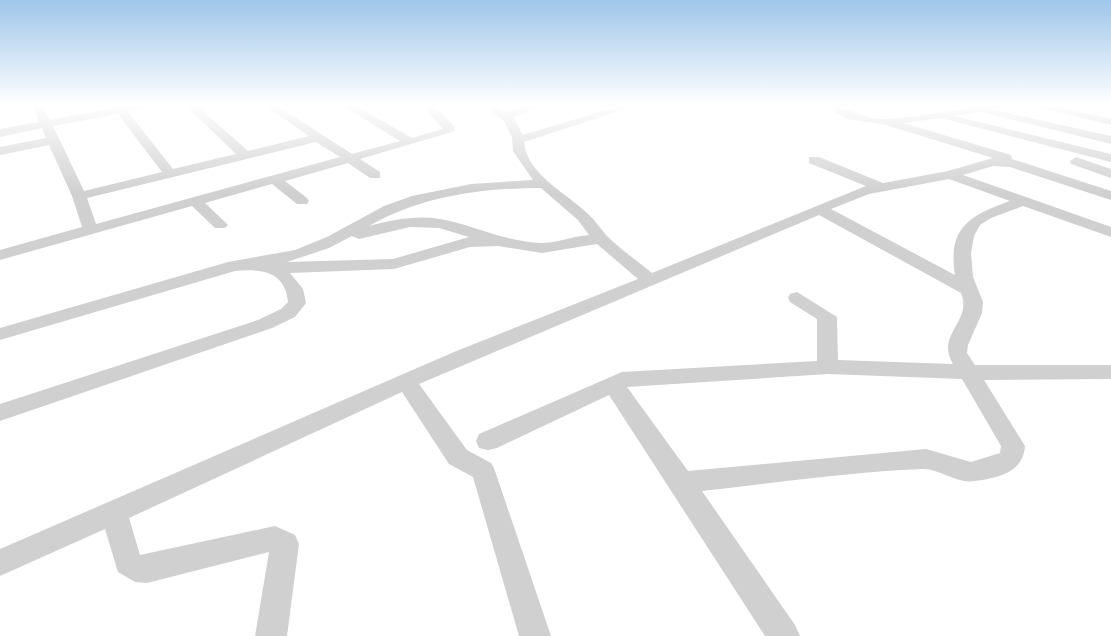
<svg xmlns="http://www.w3.org/2000/svg" width="1111" height="636" viewBox="0 0 1111 636" font-family="Cabin,sans-serif">
  <style>
    .lines { fill: none; stroke-linecap: round; stroke-linejoin: round }
    .minor { fill: #d0d0d0; fill-rule: evenodd }
  </style>
  <rect width="100%" height="100%" fill="#fff"/>
  <g class="lines">
    <path class="minor" d="M 32,105 L 42,105 L 50,120 L 130,105 L 151,105 L 128,112 L 173,169 L 236,154 L 185,105 L 196,105 L 248,151 L 309,136 L 264,105 L 276,105 L 352,154 L 400,141 L 341,105 L 354,105 L 412,138 L 443,129 L 422,105 L 433,105 L 453,125 L 455,131 L 360,159 L 380,172 L 380,178 L 370,178 L 348,163 L 285,181 L 307,198 L 309,201 L 307,204 L 297,204 L 272,184 L 205,203 L 225,222 L 228,225 L 225,228 L 215,228 L 192,206 L 0,260 L 0,250 L 82,227 L 72,196 L 49,145 L 0,155 L 0,147 L 46,138 L 42,128 L 0,137 L 0,129 L 39,122 ZM 118,114 L 162,172 L 84,191 L 53,126 ZM 316,142 L 340,157 L 96,224 L 87,198 Z
      M 484,105 L 496,105 L 506,112 L 532,105 L 548,105 L 513,117 L 523,135 L 622,105 L 638,105 L 524,142 C 527,175 567,193 588,214 C 595,220 600,228 606,235 C 620,249 637,261 652,273 L 866,186 L 809,163 L 809,157 L 819,157 L 883,183 L 948,171 L 993,158 L 886,125 L 847,119 L 835,112 L 830,105 C 848,105 861,120 886,119 C 928,117 968,105 1010,105 L 995,110 L 1111,136 L 1111,144 L 981,112 L 954,116 L 1111,154 L 1111,162 L 941,118 L 903,123 L 1011,155 L 1012,159 L 1111,191 L 1111,200 L 1010,167 L 993,166 L 963,175 L 1111,227 L 1111,237 L 1023,206 L 991,218 L 980,225 L 974,236 L 971,253 L 973,277 L 983,302 L 982,313 L 968,345 L 967,353 L 975,365 L 1111,365 L 1111,379 L 984,380 L 1025,446 C 1023,473 998,478 974,481 C 957,484 939,468 922,469 C 849,472 775,483 702,491 L 795,625 L 800,636 L 765,636 L 609,395 L 497,448 L 488,450 L 479,448 L 476,441 L 479,434 L 622,372 L 817,361 L 817,319 L 790,302 L 788,298 L 790,294 L 797,292 L 837,317 L 838,360 L 953,364 C 935,334 973,322 961,293 L 819,215 L 419,384 L 467,450 L 491,463 L 494,468 L 551,636 L 519,636 L 473,477 L 449,464 L 402,392 L 129,518 L 140,555 L 275,526 L 295,535 L 299,544 L 287,636 L 255,636 L 269,552 L 147,583 L 135,582 L 118,572 L 105,529 L 0,576 L 0,549 L 454,352 L 638,279 L 597,244 L 542,253 L 498,246 L 470,247 L 394,269 L 290,273 L 303,289 L 306,303 L 295,317 L 272,328 L 0,421 L 0,404 L 258,320 L 281,309 L 288,302 C 285,270 260,269 235,271 L 0,340 L 0,328 L 228,262 L 295,250 L 327,237 L 384,206 L 412,196 L 471,184 L 533,180 L 513,151 L 512,137 L 504,121 ZM 949,179 L 1010,201 C 971,215 947,227 955,275 L 831,209 L 869,194 ZM 541,188 L 578,220 L 589,235 C 573,236 557,243 541,243 C 505,242 474,225 440,219 C 416,215 392,220 369,226 C 422,196 481,188 541,188 ZM 410,227 L 439,228 L 469,237 L 393,259 L 287,262 L 329,248 L 352,236 L 359,239 ZM 828,374 L 962,379 L 1001,446 L 1000,453 L 971,462 L 926,449 L 688,471 L 627,387 Z
      M 1029,105 L 1048,105 L 1111,119 L 1111,125 Z
      M 1076,157 L 1111,169 L 1111,178 L 1071,164 L 1070,161 Z"/>
  </g>
  <linearGradient id="sky" x2="0" y2="1"><stop stop-color="#9ec6ea"/><stop offset="0.54" stop-color="#fff"/><stop offset="1" stop-color="#fff" stop-opacity="0"/></linearGradient>
  <rect width="1111" height="194" fill="url(#sky)"/>
</svg>
